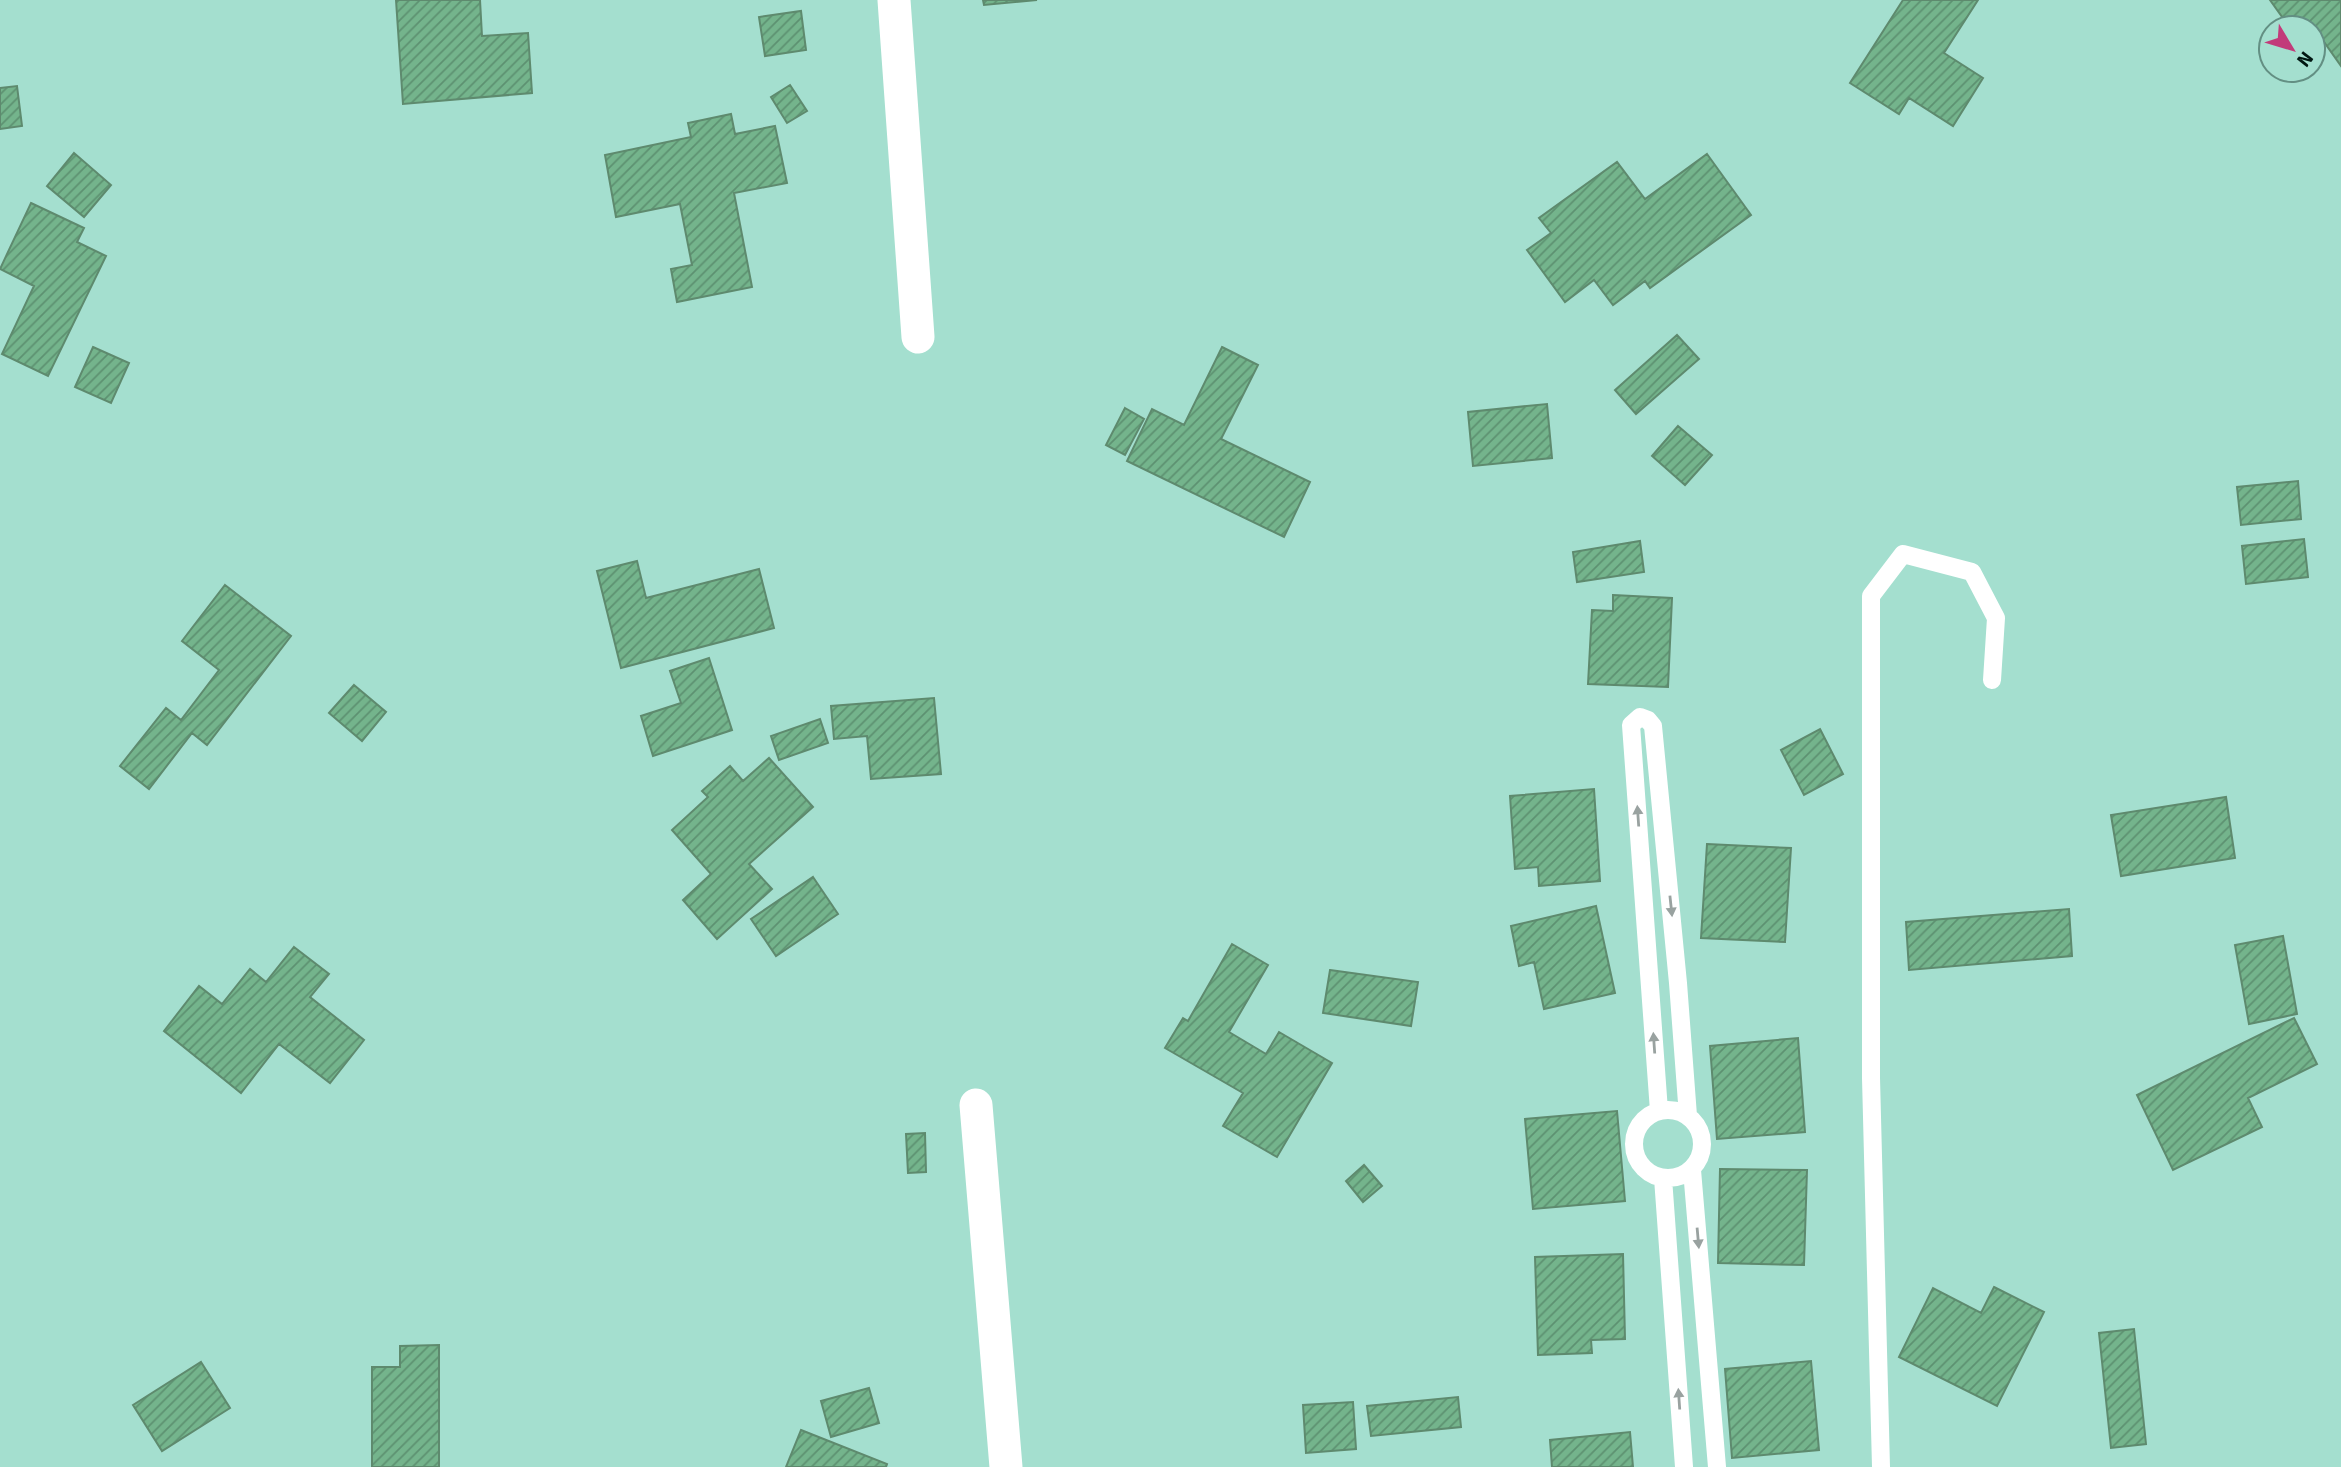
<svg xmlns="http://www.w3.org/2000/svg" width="2341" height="1467" viewBox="0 0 2341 1467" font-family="Signika,sans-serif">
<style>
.building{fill:url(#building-hatch);stroke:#5e8a6e;stroke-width:2}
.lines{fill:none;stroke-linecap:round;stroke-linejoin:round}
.service{stroke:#fff;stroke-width:18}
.minor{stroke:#fff;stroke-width:33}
.oneway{fill:#99a2a0}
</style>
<defs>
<pattern id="building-hatch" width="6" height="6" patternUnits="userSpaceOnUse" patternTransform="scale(1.75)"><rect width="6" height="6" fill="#74b48c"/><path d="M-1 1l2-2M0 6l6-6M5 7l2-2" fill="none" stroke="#5d9171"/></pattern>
</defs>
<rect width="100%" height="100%" fill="#a4dfcf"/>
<path class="building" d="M 396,0 L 480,0 L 482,36 L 528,33 L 532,93 L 403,104 Z
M 983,0 L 1037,0 L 984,5 Z
M 1903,0 L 1978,0 L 1944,53 L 1983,78 L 1953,126 L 1909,98 L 1899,114 L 1850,83 Z
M 2270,0 L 2341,0 L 2341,66 L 2312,25 L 2308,28 L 2290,28 Z
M 801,11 L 806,50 L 765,56 L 759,17 Z
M 790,85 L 807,111 L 787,123 L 771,97 Z
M 17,86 L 22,126 L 0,129 L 0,88 Z
M 731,114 L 735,134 L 775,126 L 787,183 L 734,193 L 752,287 L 677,302 L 671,269 L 692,265 L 680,204 L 616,217 L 605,155 L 691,137 L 688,123 Z
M 74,153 L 111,185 L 84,217 L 47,186 Z
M 1707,154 L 1751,215 L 1650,288 L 1645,281 L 1613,305 L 1594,280 L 1565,302 L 1527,250 L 1551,233 L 1539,218 L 1617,162 L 1645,199 Z
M 31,203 L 84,228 L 77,242 L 106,256 L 48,376 L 2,354 L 34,286 L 0,269 Z
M 1677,335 L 1699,359 L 1636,414 L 1615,390 Z
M 93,347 L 129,363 L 111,403 L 75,387 Z
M 1222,347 L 1258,365 L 1221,439 L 1310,482 L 1284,537 L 1127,461 L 1152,409 L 1184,425 Z
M 1547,404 L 1552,458 L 1473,466 L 1468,412 Z
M 1125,408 L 1144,419 L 1125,455 L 1106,445 Z
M 1678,426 L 1712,455 L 1685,485 L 1652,456 Z
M 2298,481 L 2301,519 L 2241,525 L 2237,487 Z
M 2304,539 L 2308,577 L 2246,584 L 2242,546 Z
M 1640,541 L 1644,572 L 1577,582 L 1573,552 Z
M 637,561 L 646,598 L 759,569 L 774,628 L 621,668 L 597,571 Z
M 225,585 L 291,636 L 207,745 L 192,733 L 149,789 L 120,766 L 166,708 L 181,720 L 219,670 L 182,641 Z
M 1613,595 L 1672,598 L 1668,687 L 1588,684 L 1592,610 L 1613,611 Z
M 709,658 L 732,730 L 653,756 L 641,716 L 681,703 L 670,671 Z
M 354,685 L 386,712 L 362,741 L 329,713 Z
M 934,698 L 941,774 L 871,779 L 867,736 L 834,739 L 831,706 Z
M 820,719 L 828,743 L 779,760 L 771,736 Z
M 1820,729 L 1843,774 L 1804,795 L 1781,750 Z
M 769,758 L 813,807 L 749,864 L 772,889 L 717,939 L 683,900 L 711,874 L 672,830 L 708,797 L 702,791 L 730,766 L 743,781 Z
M 1594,789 L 1600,881 L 1539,886 L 1538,867 L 1515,869 L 1510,796 Z
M 2226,797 L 2235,858 L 2121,876 L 2111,815 Z
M 1707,844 L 1791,848 L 1785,942 L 1701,938 Z
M 813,877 L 838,914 L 776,956 L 751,919 Z
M 1596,906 L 1615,993 L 1544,1009 L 1534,962 L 1519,966 L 1511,926 Z
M 2069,909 L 2072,956 L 1909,970 L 1906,922 Z
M 2283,936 L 2297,1014 L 2249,1024 L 2235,945 Z
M 1232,944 L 1268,965 L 1229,1032 L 1266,1054 L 1279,1032 L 1332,1063 L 1277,1157 L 1223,1126 L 1243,1093 L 1165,1048 L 1183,1018 L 1188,1021 Z
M 294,947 L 329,974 L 310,997 L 364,1040 L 330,1083 L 279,1044 L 241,1093 L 164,1031 L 199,986 L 222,1004 L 250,969 L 266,982 Z
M 1330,970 L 1418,982 L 1411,1026 L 1323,1013 Z
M 2294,1018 L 2317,1064 L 2248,1098 L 2262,1127 L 2173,1170 L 2137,1095 Z
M 1798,1038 L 1805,1132 L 1717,1139 L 1710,1046 Z
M 1617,1111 L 1625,1201 L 1533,1209 L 1525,1119 Z
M 925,1133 L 926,1172 L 908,1173 L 906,1134 Z
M 1364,1165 L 1382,1186 L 1363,1202 L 1346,1181 Z
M 1720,1169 L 1807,1170 L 1804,1265 L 1718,1263 Z
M 1623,1254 L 1625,1339 L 1591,1340 L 1592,1353 L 1538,1355 L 1535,1257 Z
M 1994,1287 L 2044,1312 L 1997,1406 L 1899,1357 L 1933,1288 L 1981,1313 Z
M 2134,1329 L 2146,1444 L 2111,1448 L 2099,1333 Z
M 439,1345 L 439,1467 L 372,1467 L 372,1367 L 400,1367 L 400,1346 Z
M 1811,1361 L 1819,1450 L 1732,1458 L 1725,1369 Z
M 201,1362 L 230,1408 L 162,1451 L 133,1405 Z
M 869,1388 L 879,1423 L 831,1437 L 821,1401 Z
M 1458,1397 L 1461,1427 L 1371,1436 L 1367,1406 Z
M 1353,1402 L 1356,1449 L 1306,1453 L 1303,1405 Z
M 801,1430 L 887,1464 L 886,1467 L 786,1467 Z
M 1630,1432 L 1633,1467 L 1552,1467 L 1550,1440 Z"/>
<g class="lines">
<path class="service" d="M1634 1144a34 34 0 1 1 68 0a34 34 0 1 1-68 0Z
M 1659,1111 L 1631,725 L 1640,717 L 1648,720 L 1653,726 L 1678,983 L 1688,1116
M 1692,1170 L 1717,1467
M 1663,1178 L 1684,1467
M 1881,1467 L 1871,1078 L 1871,596 L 1903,554 L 1972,572 L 1996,618 L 1992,680"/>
<path class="minor" d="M 894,0 L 918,337
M 976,1105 L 1006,1467"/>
</g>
<defs><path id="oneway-solid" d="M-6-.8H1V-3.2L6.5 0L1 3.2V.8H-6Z" transform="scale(1.75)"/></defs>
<g class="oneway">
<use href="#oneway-solid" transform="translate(1638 816) rotate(-94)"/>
<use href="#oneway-solid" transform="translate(1671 906) rotate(84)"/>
<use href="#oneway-solid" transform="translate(1654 1043) rotate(-94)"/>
<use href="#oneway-solid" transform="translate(1698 1238) rotate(85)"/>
<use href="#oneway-solid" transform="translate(1679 1399) rotate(-94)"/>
</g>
<g transform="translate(2292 49) rotate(128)"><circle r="33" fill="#a4dfcf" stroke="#638f83" stroke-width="2"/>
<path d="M0-5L12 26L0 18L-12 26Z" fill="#c23b7a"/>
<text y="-10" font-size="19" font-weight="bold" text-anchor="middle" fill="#011712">N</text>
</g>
</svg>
